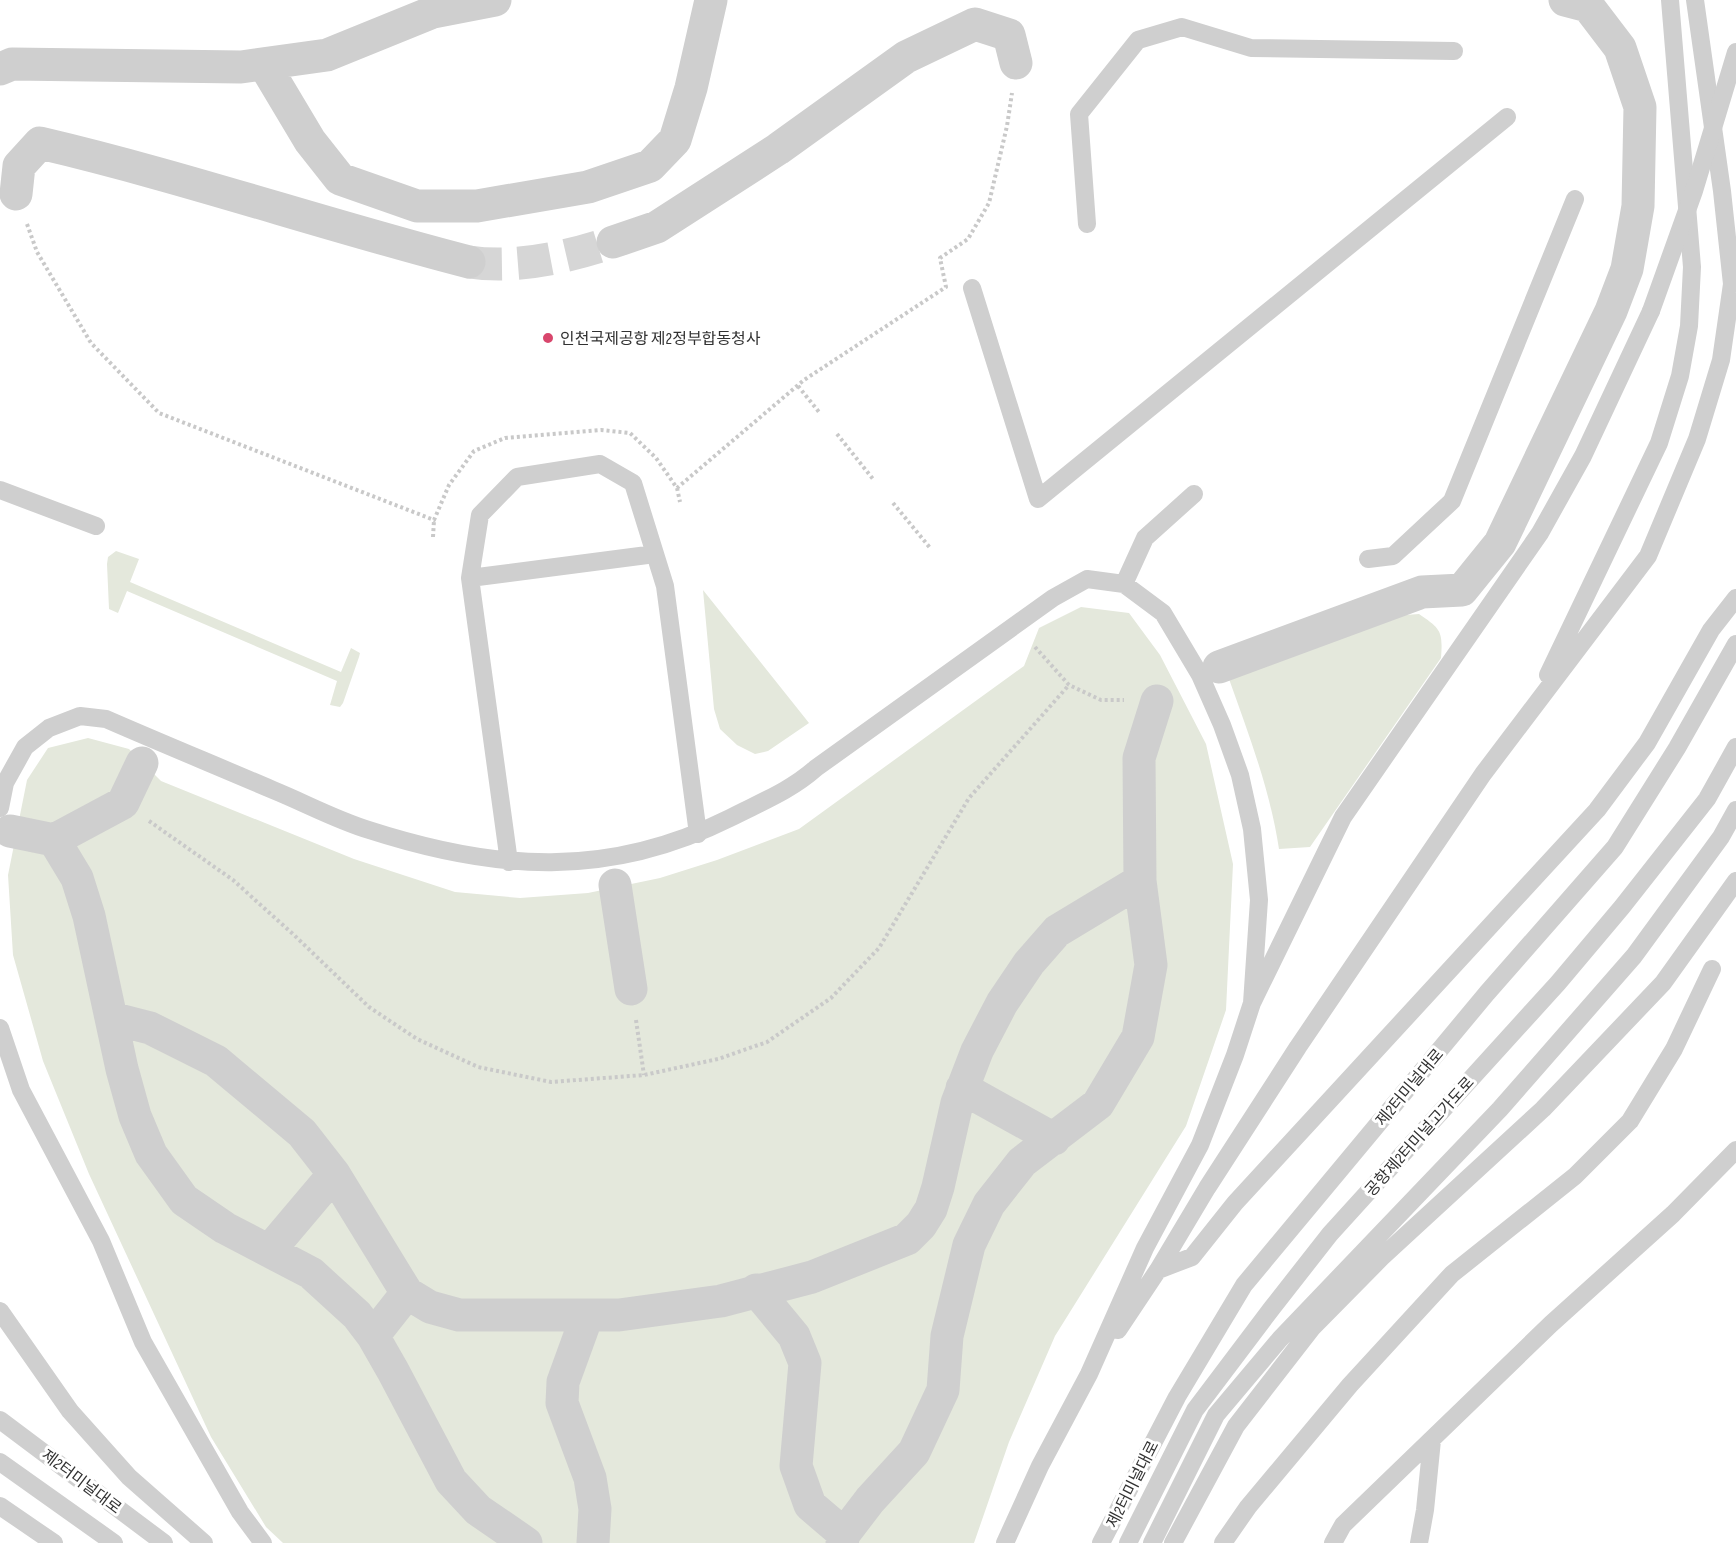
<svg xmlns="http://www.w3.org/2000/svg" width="1736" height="1543" viewBox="0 0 1736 1543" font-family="'Sofia Sans Condensed','Noto Sans KR',sans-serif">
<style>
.green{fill:#e4e8dc}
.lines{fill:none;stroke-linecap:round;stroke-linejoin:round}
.street-tunnel{stroke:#d6d6d6;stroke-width:33;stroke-dasharray:33 16;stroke-linecap:butt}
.path{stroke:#c9c9c9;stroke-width:4;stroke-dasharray:3 3;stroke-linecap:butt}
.lane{stroke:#cfcfcf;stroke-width:18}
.street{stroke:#cfcfcf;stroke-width:33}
.lane-bridge{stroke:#cfcfcf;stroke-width:18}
.poi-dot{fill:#d8466c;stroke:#fff;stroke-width:2}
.labels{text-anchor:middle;stroke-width:6;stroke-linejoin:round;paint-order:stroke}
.poi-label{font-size:16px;fill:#323232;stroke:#fff;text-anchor:start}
.street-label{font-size:16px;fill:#323232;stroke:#fff}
</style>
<rect width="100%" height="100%" fill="#fff"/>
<path class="green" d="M 116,551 L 139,559 L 130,582 L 341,672 L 351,648 L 360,653 L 359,657 L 343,703 L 340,707 L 330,705 L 337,681 L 127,591 L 118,613 L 109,609 L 107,564 L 108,557 Z
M 703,590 L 809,723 L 768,751 L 755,754 L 737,745 L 720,729 L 714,709 Z
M 1081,607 L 1129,613 L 1160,655 L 1206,744 L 1233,864 L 1226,1010 L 1186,1126 L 1055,1336 L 1009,1442 L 974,1543 L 283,1543 L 266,1527 L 211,1437 L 89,1174 L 43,1061 L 13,955 L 8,875 L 27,780 L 48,748 L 88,738 L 129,749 L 161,781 L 354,859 L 455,892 L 520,898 L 588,893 L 660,878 L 717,860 L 799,829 L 1024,666 L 1039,628 Z
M 1419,614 C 1441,629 1443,631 1441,658 L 1310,847 L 1279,849 C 1270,790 1249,735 1229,679 L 1392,616 Z"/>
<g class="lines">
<path class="street-tunnel" d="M 469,262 C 517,269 568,257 613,242"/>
<path class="path" d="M 27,224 L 37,252 L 91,343 L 159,413 L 434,520 L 449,485 L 474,451 L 505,438 L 601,430 L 630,433 L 656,458 L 677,488 L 804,380 L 946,287 L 940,258 L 968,239 L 989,203 L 1007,126 L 1012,93
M 798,386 L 819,412
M 837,434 L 873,479
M 677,488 L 680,502
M 893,503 L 931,549
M 433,537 L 434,520
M 1035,647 L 1069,685 L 1101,700 L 1124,700
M 149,821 L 233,880 L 294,935 L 369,1007 L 417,1039 L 478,1067 L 551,1082 L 644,1075 L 718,1059 L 767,1042 L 831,998 L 879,948 L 969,798 L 1069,685
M 636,1020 L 644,1075"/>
<path class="lane" d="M 1695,0 L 1722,191 L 1732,284
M 1087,224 L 1079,114 L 1138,40 L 1182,27 L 1251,48 L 1454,51
M 972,288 L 1038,499 L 1507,117
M 0,490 L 96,526
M 1368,559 L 1393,556 L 1452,501 L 1575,199
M 470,578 L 655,554
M 1124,584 L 1145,538 L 1194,494
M 1548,675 L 1659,443 L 1680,376 L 1689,326 L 1692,267 L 1670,0
M 0,808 L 5,783 L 25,747 L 49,728 L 80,716 L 106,719 C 161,743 217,766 273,790 C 305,803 336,820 369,830 C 496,871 608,879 730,818 C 761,802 790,791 816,768 L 1053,598 L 1087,579 L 1124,584 L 1163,613 L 1200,675 L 1222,725 L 1240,775 L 1252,829 L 1259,900 L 1252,1003
M 509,862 L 470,578 L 480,515 L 517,477 L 600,464 L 633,483 L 665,586 L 698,834
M 0,1028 L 21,1090 L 101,1241 L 143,1342 L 240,1512 L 263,1543
M 1158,1270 L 1192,1257 L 1235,1203 L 1597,810 L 1647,743 L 1711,630 L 1736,598
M 0,1311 L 70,1411 L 129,1477 L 204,1543
M 1118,1330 L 1158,1270 L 1207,1188 L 1298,1047 L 1483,774 L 1648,556 L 1697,439 L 1721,360 L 1732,284 L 1736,271
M 0,1420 L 164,1543
M 0,1462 L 114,1543
M 0,1506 L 54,1543
M 1005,1543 L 1040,1466 L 1089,1374 L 1145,1248 L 1200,1145 L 1235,1055 L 1252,1003 L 1343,817 L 1540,533 L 1583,456 L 1651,311
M 1101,1543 L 1177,1397 L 1244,1285 L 1487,993 L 1615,847 L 1677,748 L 1736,644
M 1128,1543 L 1195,1410 L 1272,1308 L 1330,1234 L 1558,983 L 1622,907 L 1707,799 L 1736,747
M 1152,1543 L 1216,1415 L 1280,1339 L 1500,1109 L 1634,956 L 1721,837 L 1736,810
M 1173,1543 L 1236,1426 L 1312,1328 L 1381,1258 L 1543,1109 L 1663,983 L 1736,881
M 1223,1543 L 1248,1507 L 1350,1385 L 1452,1274 L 1575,1176 L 1630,1121 L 1674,1049 L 1712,969
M 1333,1543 L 1343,1525 L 1551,1324 L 1673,1214 L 1736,1150
M 1419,1543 L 1425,1510 L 1432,1440"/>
<path class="street" d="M 264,64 L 310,141 L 340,179 L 417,206 L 477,206 L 588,187 L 650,166 L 675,140 L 691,88 L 711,0
M 0,69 L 12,64 L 241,67 L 327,55 L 433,12 L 495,0
M 16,194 L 19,166 L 40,143 C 185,177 325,225 469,262
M 613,242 L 657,227 L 778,149 L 906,57 L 975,24 L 1009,35 L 1016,63
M 1219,667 L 1422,592 L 1462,590 L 1500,543 L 1611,311 L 1627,269 L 1638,206 L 1640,107 L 1620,48 L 1588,6 L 1565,0
M 10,831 L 54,840 L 123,803 L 142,763
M 54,840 L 77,878 L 89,916 L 122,1069 L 135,1116 L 151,1154 L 184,1200 L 225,1228 L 311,1273 L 357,1315 L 373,1336 L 393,1371 L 451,1481 L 478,1510 L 526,1543
M 615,885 L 631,989
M 111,1018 L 150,1028 L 216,1061 L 302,1133 L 334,1174 L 407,1293 L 430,1307 L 459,1315 L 619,1315 L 721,1301 L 812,1277 L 907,1239 L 921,1225 L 931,1209 L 938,1187 L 957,1103 L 977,1051 L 1002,1003 L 1029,963 L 1057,931 L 1140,881
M 962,1088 L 1054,1139
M 269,1251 L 334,1174
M 756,1290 L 794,1336 L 805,1363 L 796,1466 L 810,1505 L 844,1534
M 587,1316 L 563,1382 L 562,1403 L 590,1478 L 595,1509 L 593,1543
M 373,1336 L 407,1293
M 842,1543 L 844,1534 L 870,1500 L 914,1452 L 943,1390 L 947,1336 L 969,1245 L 989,1204 L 1022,1162 L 1098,1104 L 1138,1037 L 1151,965 L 1140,881 L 1139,758 L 1157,701"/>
<path class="lane-bridge" d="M 1651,311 L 1694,191 L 1736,52"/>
</g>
<circle class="poi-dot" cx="548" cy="338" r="6"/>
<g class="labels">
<g class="poi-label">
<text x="560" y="344">인천국제공항 제2정부합동청사</text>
</g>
<g class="street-label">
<text transform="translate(1409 1087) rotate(-50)" y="6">제2터미널대로</text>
<text transform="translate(1419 1136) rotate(-48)" y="6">공항제2터미널고가도로</text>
<text transform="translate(82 1481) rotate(37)" y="6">제2터미널대로</text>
<text transform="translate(1132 1484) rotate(-63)" y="6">제2터미널대로</text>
</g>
</g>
</svg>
